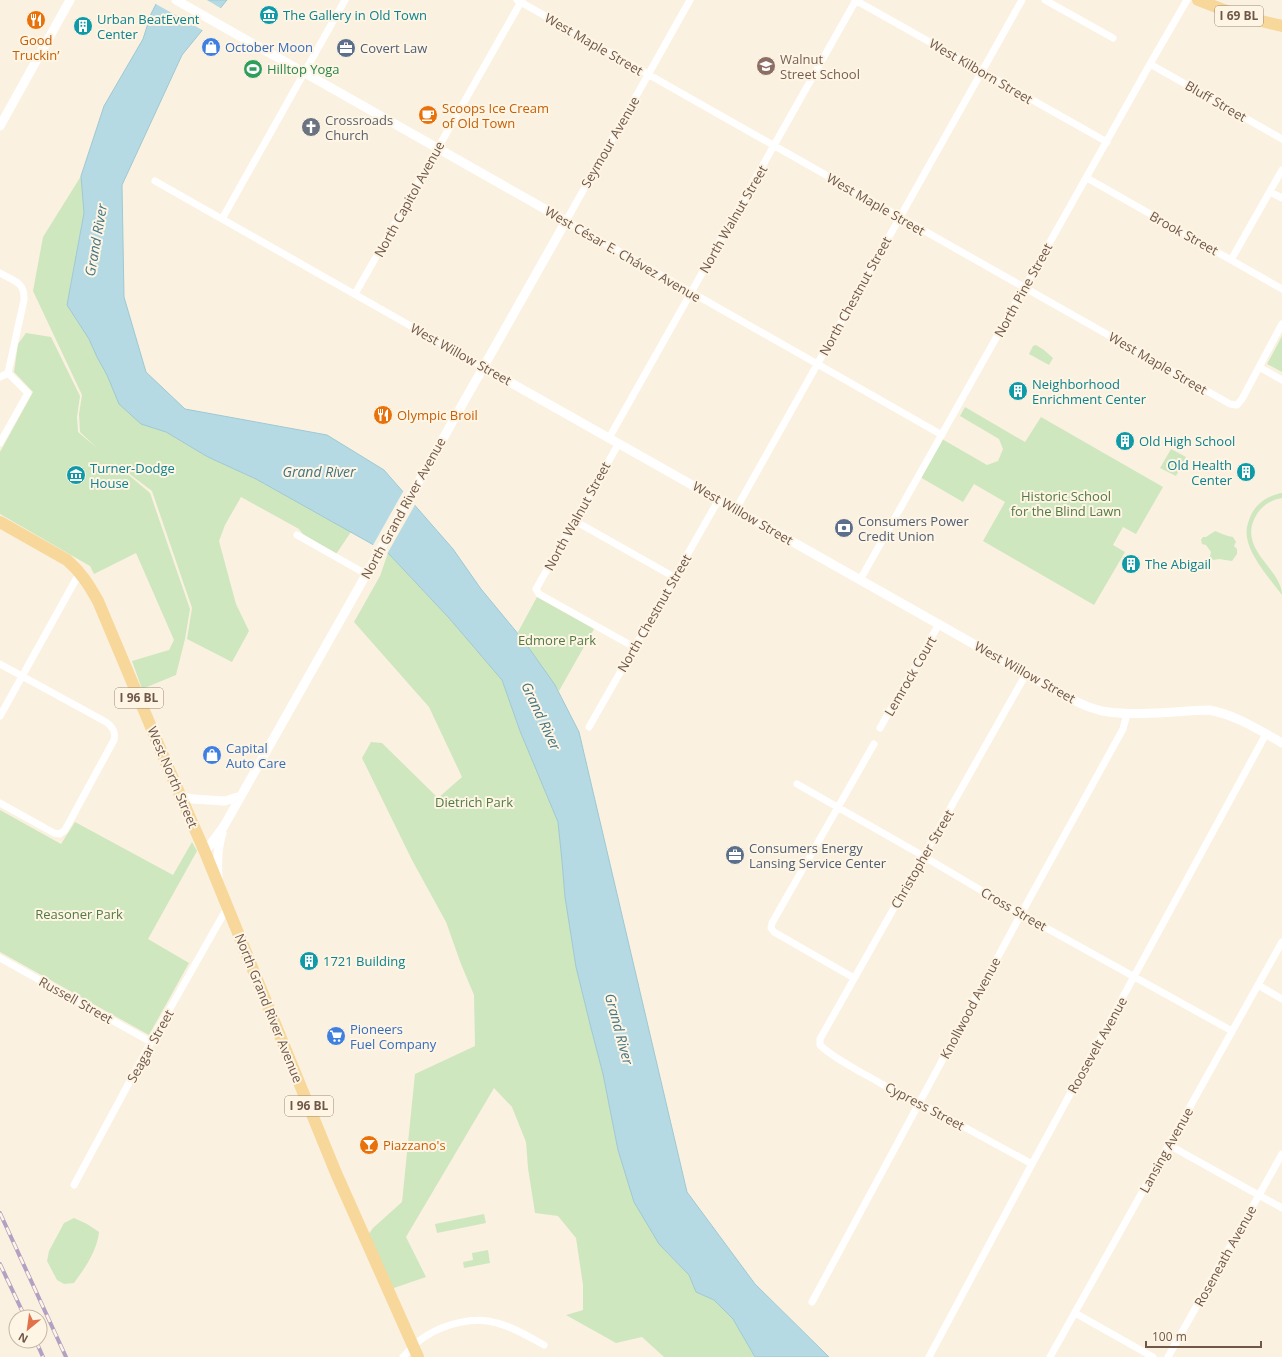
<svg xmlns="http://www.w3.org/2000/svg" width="1282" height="1357" viewBox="0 0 1282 1357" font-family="'Open Sans',sans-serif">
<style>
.green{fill:#cee7bf}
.water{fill:#b6dae3;stroke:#9dc9d4}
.pier{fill:#fbf1e0}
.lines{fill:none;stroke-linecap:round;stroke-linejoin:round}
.minor{stroke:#fff;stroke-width:7}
.tertiary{stroke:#fff;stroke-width:9}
.primary{stroke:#f7d89a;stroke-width:12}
.rail-casing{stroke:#b4a0c2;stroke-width:4}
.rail{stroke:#fef5e5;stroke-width:2.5;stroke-dasharray:8;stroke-linecap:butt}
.labels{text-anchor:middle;stroke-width:4;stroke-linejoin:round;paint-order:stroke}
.shield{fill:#fef5e5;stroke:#9b8778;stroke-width:1}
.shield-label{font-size:12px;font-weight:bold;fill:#705849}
.culture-label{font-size:13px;fill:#0d838f;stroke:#fef5e5;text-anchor:start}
.food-label{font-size:13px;fill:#c56008;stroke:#fef5e5;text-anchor:start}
.street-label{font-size:13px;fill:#705849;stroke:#fef5e5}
.shop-label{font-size:13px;fill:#366cbe;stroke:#fef5e5;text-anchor:start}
.service-label{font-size:13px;fill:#4e5e75;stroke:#fef5e5;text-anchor:start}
.education-label{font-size:13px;fill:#785e54;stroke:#fef5e5;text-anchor:start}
.leisure-label{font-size:13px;fill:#27864d;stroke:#fef5e5;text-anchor:start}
.worship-label{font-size:13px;fill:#5b616d;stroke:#fef5e5;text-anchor:start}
.park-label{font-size:13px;fill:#537a44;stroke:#fef5e5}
.water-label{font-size:14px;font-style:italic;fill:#447582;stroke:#fef5e5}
</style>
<rect width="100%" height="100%" fill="#fbf1e0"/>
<path class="green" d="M 81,176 L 84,213 L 67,305 L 89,339 L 97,357 L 107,375 L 141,424 L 166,432 L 208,457 L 256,479 L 351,532 L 336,554 L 303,534 L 299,529 L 241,497 L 225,525 L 219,541 L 236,604 L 249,631 L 232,662 L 187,639 L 192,608 L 152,491 L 111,460 L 150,493 L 190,609 L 185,639 L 176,675 L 142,689 L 132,661 L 169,650 L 174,640 L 136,553 L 94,574 L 90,566 L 0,514 L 0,452 L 33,392 L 14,372 L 18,344 L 26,333 L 51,337 L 80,396 L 77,417 L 78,432 L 97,448 L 80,432 L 79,414 L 82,395 L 33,291 L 43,237 Z
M 1282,336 L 1282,372 L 1267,364 Z
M 1036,345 L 1044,350 L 1053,358 L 1049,365 L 1029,354 L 1033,346 Z
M 965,407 L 1025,442 L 1041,417 L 1163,487 L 1136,534 L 1123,527 L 1113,545 L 1125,552 L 1094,605 L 983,541 L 1005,502 L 974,484 L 963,502 L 920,477 L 942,439 L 987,465 L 998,461 L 1003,449 L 999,439 L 960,416 Z
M 1171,449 L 1186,457 L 1176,476 L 1160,468 Z
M 1282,493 L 1282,498 C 1271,500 1263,505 1257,514 C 1235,549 1282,568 1282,595 C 1269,577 1243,550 1247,527 C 1248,522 1250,517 1252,513 C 1258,502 1270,495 1282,493 Z
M 1215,531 C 1221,533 1226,536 1233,537 L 1236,542 L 1234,546 L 1237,549 L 1237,554 L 1232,561 L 1219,559 L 1213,560 L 1210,556 L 1211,552 L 1206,545 L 1202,544 L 1201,540 L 1203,537 L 1206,537 Z
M 388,553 L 449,618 L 502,680 L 520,731 L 558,822 L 562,861 L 565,897 L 576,967 L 591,1028 L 603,1074 L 618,1150 L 659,1244 L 689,1275 L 696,1292 L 714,1300 L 733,1319 L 755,1357 L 664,1357 L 642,1337 L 616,1343 L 566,1315 L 583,1310 L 583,1285 L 576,1238 L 558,1216 L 535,1213 L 528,1168 L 526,1142 L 512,1107 L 494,1088 L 406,1237 L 426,1277 L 388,1290 L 365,1239 L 373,1228 L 402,1202 L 415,1074 L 475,1046 L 474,995 L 461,964 L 446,922 L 412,860 L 362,758 L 371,742 L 382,743 L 438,798 L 462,777 L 429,707 L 354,622 L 380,576 Z
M 537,597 L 594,629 L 559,691 L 518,632 Z
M 0,810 L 61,844 L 75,822 L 173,875 L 192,842 L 197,851 L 148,939 L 189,963 L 149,1035 L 0,952 Z
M 484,1214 L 486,1223 L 437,1233 L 435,1224 Z
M 74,1218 L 87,1224 L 99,1232 C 97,1251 85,1268 74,1283 L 64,1284 L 57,1280 L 47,1261 L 49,1251 L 64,1223 Z
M 488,1250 L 490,1263 L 464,1268 L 463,1262 L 473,1260 L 472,1253 Z"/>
<path class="water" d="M 158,0 L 227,0 L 182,55 L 122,185 L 124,297 L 146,372 L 185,409 L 327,435 L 384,470 L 453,549 L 481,589 L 524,641 L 555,685 L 579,732 L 687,1192 L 755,1284 L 829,1357 L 755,1357 L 733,1319 L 714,1300 L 696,1292 L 689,1275 L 659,1244 L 634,1202 L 618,1150 L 603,1074 L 591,1028 L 576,967 L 565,897 L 562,861 L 558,822 L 520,731 L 502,680 L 449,618 L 388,553 L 256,479 L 208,457 L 166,432 L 141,424 L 119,404 L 107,375 L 97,357 L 89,339 L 67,305 L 84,213 L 81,176 L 104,106 L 143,39 L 151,14 Z"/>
<path class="pier" d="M 156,0 L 207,0 L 222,9 L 204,31 L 154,3 Z
M 404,490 L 416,503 L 387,554 L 372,547 Z"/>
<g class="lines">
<path class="minor" d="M 517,0 L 1230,404 L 1237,405 L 1242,399 L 1282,324
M 690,0 L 566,221 L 942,435
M 855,0 L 1107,142
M 1045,0 L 1113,38
M 1150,64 L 1282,139
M 1087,178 L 1282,289
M 155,181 L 483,367
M 1270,192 L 1282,198
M 222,219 L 345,0
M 1231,260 L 1282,170
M 0,273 C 14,281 25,282 24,300 L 8,373 L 28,393 L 0,443
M 355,294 L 522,0
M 1259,367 L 1282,380
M 0,377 L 8,373
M 609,438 L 856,0
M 619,443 L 536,589 L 539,594 L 634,647
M 736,509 L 1022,0
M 575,521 L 674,577
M 297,535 L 366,574
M 860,580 L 1150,64 L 1187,0
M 0,664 L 106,722 C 113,727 116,732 114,740 L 65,830 L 60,834 L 54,833 L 0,803
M 1026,674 L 820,1039 L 820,1045 C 832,1057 849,1065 864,1074 C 883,1084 900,1096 920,1103 L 1032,1164
M 0,716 L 80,572
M 589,727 L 719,499
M 880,728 L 939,624
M 797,784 L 918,853 L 1021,914 L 1232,1031
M 0,958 L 151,1042
M 854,978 L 774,932 L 771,928 L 772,923 L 874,744
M 1258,985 L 1282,999
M 1169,1145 L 1282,1208
M 74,1185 L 151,1042 L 227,908
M 812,1302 L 1021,914 L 1123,729 L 1127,714
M 1075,1313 L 1153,1357
M 403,1357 C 410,1350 417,1341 426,1336 C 445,1324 474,1316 497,1323 C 514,1327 529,1337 544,1345
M 929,1357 L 1032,1164 L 1266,734
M 1050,1357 L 1282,942
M 1168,1357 L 1282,1154"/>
<path class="tertiary" d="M 176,0 L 566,221 L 224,826 L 205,852
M 0,126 L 70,0
M 483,367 L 956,634 C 986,651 1015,668 1044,684 C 1064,695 1086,709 1108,712 C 1141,716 1176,711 1209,710 C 1236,715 1259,730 1282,743
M 181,796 L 193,799 L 225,801 L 241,796
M 218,878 C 217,862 217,848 222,833"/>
<path class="primary" d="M 1198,0 L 1237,15 L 1282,26
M 0,522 L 67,560 C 81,572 89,585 98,601 L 167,765 L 205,852 L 336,1173 L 418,1357"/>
<g class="rail-casing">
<path id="rail" d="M 0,1213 L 66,1357
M 0,1264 L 25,1317
M 36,1341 L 43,1357"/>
</g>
<use href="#rail" class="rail"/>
</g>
<defs>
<g id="museum-disc" transform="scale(1)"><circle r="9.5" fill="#0f9aa8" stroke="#fef5e5"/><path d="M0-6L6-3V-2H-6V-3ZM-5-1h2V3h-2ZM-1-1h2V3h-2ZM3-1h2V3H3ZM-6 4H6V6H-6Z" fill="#fff"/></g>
<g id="restaurant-disc" transform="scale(1)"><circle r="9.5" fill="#e8710a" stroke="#fef5e5"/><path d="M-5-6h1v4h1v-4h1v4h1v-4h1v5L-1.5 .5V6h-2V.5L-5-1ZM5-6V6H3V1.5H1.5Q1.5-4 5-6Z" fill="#fff"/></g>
<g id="building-disc" transform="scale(1)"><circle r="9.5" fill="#0f9aa8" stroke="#fef5e5"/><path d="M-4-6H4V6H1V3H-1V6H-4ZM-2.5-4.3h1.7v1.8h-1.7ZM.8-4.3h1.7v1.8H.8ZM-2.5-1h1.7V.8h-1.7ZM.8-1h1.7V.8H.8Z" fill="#fff"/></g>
<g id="shop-disc" transform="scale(1)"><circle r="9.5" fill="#3f7fe0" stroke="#fef5e5"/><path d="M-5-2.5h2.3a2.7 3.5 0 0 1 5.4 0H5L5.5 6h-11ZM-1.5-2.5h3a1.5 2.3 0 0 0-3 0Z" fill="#fff"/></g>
<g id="office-disc" transform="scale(1)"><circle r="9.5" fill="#5c6f8a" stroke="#fef5e5"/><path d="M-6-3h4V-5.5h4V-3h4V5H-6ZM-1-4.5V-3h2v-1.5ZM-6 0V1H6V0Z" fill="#fff"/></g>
<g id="school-disc" transform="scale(1)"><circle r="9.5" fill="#8d6e63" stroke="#fef5e5"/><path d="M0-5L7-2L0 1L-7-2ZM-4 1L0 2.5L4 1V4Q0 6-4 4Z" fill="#fff"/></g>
<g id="stadium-disc" transform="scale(1)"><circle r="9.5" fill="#2e9e5b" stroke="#fef5e5"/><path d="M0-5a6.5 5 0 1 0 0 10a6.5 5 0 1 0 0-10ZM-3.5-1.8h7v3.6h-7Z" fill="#fff"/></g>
<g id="cafe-disc" transform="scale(1)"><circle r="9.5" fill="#e8710a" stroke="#fef5e5"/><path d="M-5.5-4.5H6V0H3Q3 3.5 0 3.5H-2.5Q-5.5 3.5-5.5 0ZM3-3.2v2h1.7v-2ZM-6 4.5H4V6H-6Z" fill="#fff"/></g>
<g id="church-disc" transform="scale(1)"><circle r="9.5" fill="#6b7280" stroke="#fef5e5"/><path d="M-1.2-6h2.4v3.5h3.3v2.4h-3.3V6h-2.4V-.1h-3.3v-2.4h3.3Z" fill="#fff"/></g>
<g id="bank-disc" transform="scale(1)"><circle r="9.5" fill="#5c6f8a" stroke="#fef5e5"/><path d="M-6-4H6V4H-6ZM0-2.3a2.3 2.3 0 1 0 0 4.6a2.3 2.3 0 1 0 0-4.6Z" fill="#fff"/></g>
<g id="supermarket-disc" transform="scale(1)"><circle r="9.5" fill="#3f7fe0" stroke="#fef5e5"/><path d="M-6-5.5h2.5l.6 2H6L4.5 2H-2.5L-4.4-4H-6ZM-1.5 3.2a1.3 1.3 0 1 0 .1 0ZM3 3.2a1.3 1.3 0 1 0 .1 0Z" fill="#fff"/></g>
<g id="bar-disc" transform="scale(1)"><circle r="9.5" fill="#e8710a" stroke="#fef5e5"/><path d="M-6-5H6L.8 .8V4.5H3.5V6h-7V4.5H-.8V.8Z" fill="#fff"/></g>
</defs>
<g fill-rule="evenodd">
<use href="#museum-disc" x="269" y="15"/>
<use href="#restaurant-disc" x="36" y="20"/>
<use href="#building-disc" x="83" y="26"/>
<use href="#shop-disc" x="211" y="47"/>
<use href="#office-disc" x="346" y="48"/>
<use href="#school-disc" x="766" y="66"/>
<use href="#stadium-disc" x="253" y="69"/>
<use href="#cafe-disc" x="428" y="115"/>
<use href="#church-disc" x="311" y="127"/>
<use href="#building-disc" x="1018" y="391"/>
<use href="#restaurant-disc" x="383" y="415"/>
<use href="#building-disc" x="1125" y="441"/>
<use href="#building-disc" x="1246" y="472"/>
<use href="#museum-disc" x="76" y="475"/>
<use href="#bank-disc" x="844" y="528"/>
<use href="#building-disc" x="1131" y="564"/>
<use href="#shop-disc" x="212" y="755"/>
<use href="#office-disc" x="735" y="855"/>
<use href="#building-disc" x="309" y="961"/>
<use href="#supermarket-disc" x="336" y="1036"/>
<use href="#bar-disc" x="369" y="1145"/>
</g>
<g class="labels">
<g class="shield">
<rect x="1215" y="6" width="48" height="20" rx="3"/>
<rect x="115" y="688" width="48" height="20" rx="3"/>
<rect x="285" y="1096" width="48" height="20" rx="3"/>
</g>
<g class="shield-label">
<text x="1239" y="20">I 69 BL</text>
<text x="139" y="702">I 96 BL</text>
<text x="309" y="1110">I 96 BL</text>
</g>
<g class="culture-label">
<text x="283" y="20">The Gallery in Old Town</text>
<text x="97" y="24">Urban BeatEvent<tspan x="97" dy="15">Center</tspan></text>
<text x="1032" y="389">Neighborhood<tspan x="1032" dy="15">Enrichment Center</tspan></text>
<text x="1139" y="446">Old High School</text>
<text x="1232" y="470" text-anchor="end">Old Health<tspan x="1232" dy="15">Center</tspan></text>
<text x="90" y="473">Turner-Dodge<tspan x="90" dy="15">House</tspan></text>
<text x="1145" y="569">The Abigail</text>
<text x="323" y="966">1721 Building</text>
</g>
<g class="food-label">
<text x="36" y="45" text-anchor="middle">Good<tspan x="36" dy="15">Truckin’</tspan></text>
<text x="442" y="113">Scoops Ice Cream<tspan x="442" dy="15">of Old Town</tspan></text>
<text x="397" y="420">Olympic Broil</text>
<text x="383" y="1150">Piazzano's</text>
</g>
<g class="street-label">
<text transform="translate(594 44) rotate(30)" y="5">West Maple Street</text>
<text transform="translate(981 71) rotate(30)" y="5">West Kilborn Street</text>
<text transform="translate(1216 101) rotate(30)" y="5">Bluff Street</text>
<text transform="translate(610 142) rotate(-60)" y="5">Seymour Avenue</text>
<text transform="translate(409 199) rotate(-61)" y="5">North Capitol Avenue</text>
<text transform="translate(876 204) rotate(30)" y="5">West Maple Street</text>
<text transform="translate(733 219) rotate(-60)" y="5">North Walnut Street</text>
<text transform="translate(1184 233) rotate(29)" y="5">Brook Street</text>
<text transform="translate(623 254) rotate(30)" y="5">West César E. Chávez Avenue</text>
<text transform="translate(1023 290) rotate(-61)" y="5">North Pine Street</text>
<text transform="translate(855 296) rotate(-61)" y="5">North Chestnut Street</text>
<text transform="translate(461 354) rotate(29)" y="5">West Willow Street</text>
<text transform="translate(1158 363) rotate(30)" y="5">West Maple Street</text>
<text transform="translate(403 508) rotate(-61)" y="5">North Grand River Avenue</text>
<text transform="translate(743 513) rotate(30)" y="5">West Willow Street</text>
<text transform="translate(577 516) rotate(-61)" y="5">North Walnut Street</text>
<text transform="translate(654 613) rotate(-60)" y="5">North Chestnut Street</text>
<text transform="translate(1025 672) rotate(29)" y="5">West Willow Street</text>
<text transform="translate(910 676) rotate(-60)" y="5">Lemrock Court</text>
<text transform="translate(173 777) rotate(67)" y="5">West North Street</text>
<text transform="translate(922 859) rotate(-60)" y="5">Christopher Street</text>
<text transform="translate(1014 909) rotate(30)" y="5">Cross Street</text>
<text transform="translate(76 1000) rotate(29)" y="5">Russell Street</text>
<text transform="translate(269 1008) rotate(68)" y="5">North Grand River Avenue</text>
<text transform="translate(970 1008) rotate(-62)" y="5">Knollwood Avenue</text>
<text transform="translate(1097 1045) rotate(-61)" y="5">Roosevelt Avenue</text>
<text transform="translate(150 1046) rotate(-61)" y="5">Seagar Street</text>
<text transform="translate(925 1106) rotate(28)" y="5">Cypress Street</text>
<text transform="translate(1166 1150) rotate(-61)" y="5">Lansing Avenue</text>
<text transform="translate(1225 1256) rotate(-61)" y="5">Roseneath Avenue</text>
</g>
<g class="shop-label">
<text x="225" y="52">October Moon</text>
<text x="226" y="753">Capital<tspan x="226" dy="15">Auto Care</tspan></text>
<text x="350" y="1034">Pioneers<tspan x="350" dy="15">Fuel Company</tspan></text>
</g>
<g class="service-label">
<text x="360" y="53">Covert Law</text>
<text x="858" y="526">Consumers Power<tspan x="858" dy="15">Credit Union</tspan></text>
<text x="749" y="853">Consumers Energy<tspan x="749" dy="15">Lansing Service Center</tspan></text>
</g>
<g class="education-label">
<text x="780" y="64">Walnut<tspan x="780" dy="15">Street School</tspan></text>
</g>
<g class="leisure-label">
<text x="267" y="74">Hilltop Yoga</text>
</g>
<g class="worship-label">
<text x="325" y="125">Crossroads<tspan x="325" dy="15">Church</tspan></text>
</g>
<g class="park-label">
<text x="1066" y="501">Historic School<tspan x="1066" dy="15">for the Blind Lawn</tspan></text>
<text x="557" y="645">Edmore Park</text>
<text x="474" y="807">Dietrich Park</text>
<text x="79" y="919">Reasoner Park</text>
</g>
<g class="water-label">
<text transform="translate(96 240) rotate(-80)" y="5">Grand River</text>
<text x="319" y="477">Grand River</text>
<text transform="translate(541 716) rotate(65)" y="5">Grand River</text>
<text transform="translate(619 1029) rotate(75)" y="5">Grand River</text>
</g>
</g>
<g transform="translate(28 1329) rotate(209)"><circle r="19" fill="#fef5e5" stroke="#c5b6a7"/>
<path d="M0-3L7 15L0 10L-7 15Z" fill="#e07149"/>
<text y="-6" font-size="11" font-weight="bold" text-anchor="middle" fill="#705849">N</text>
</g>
<path d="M1146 1341v6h115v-6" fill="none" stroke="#705849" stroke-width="2"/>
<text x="1152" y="1341" font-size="12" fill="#705849" stroke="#fef5e5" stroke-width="3" paint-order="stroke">100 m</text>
</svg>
